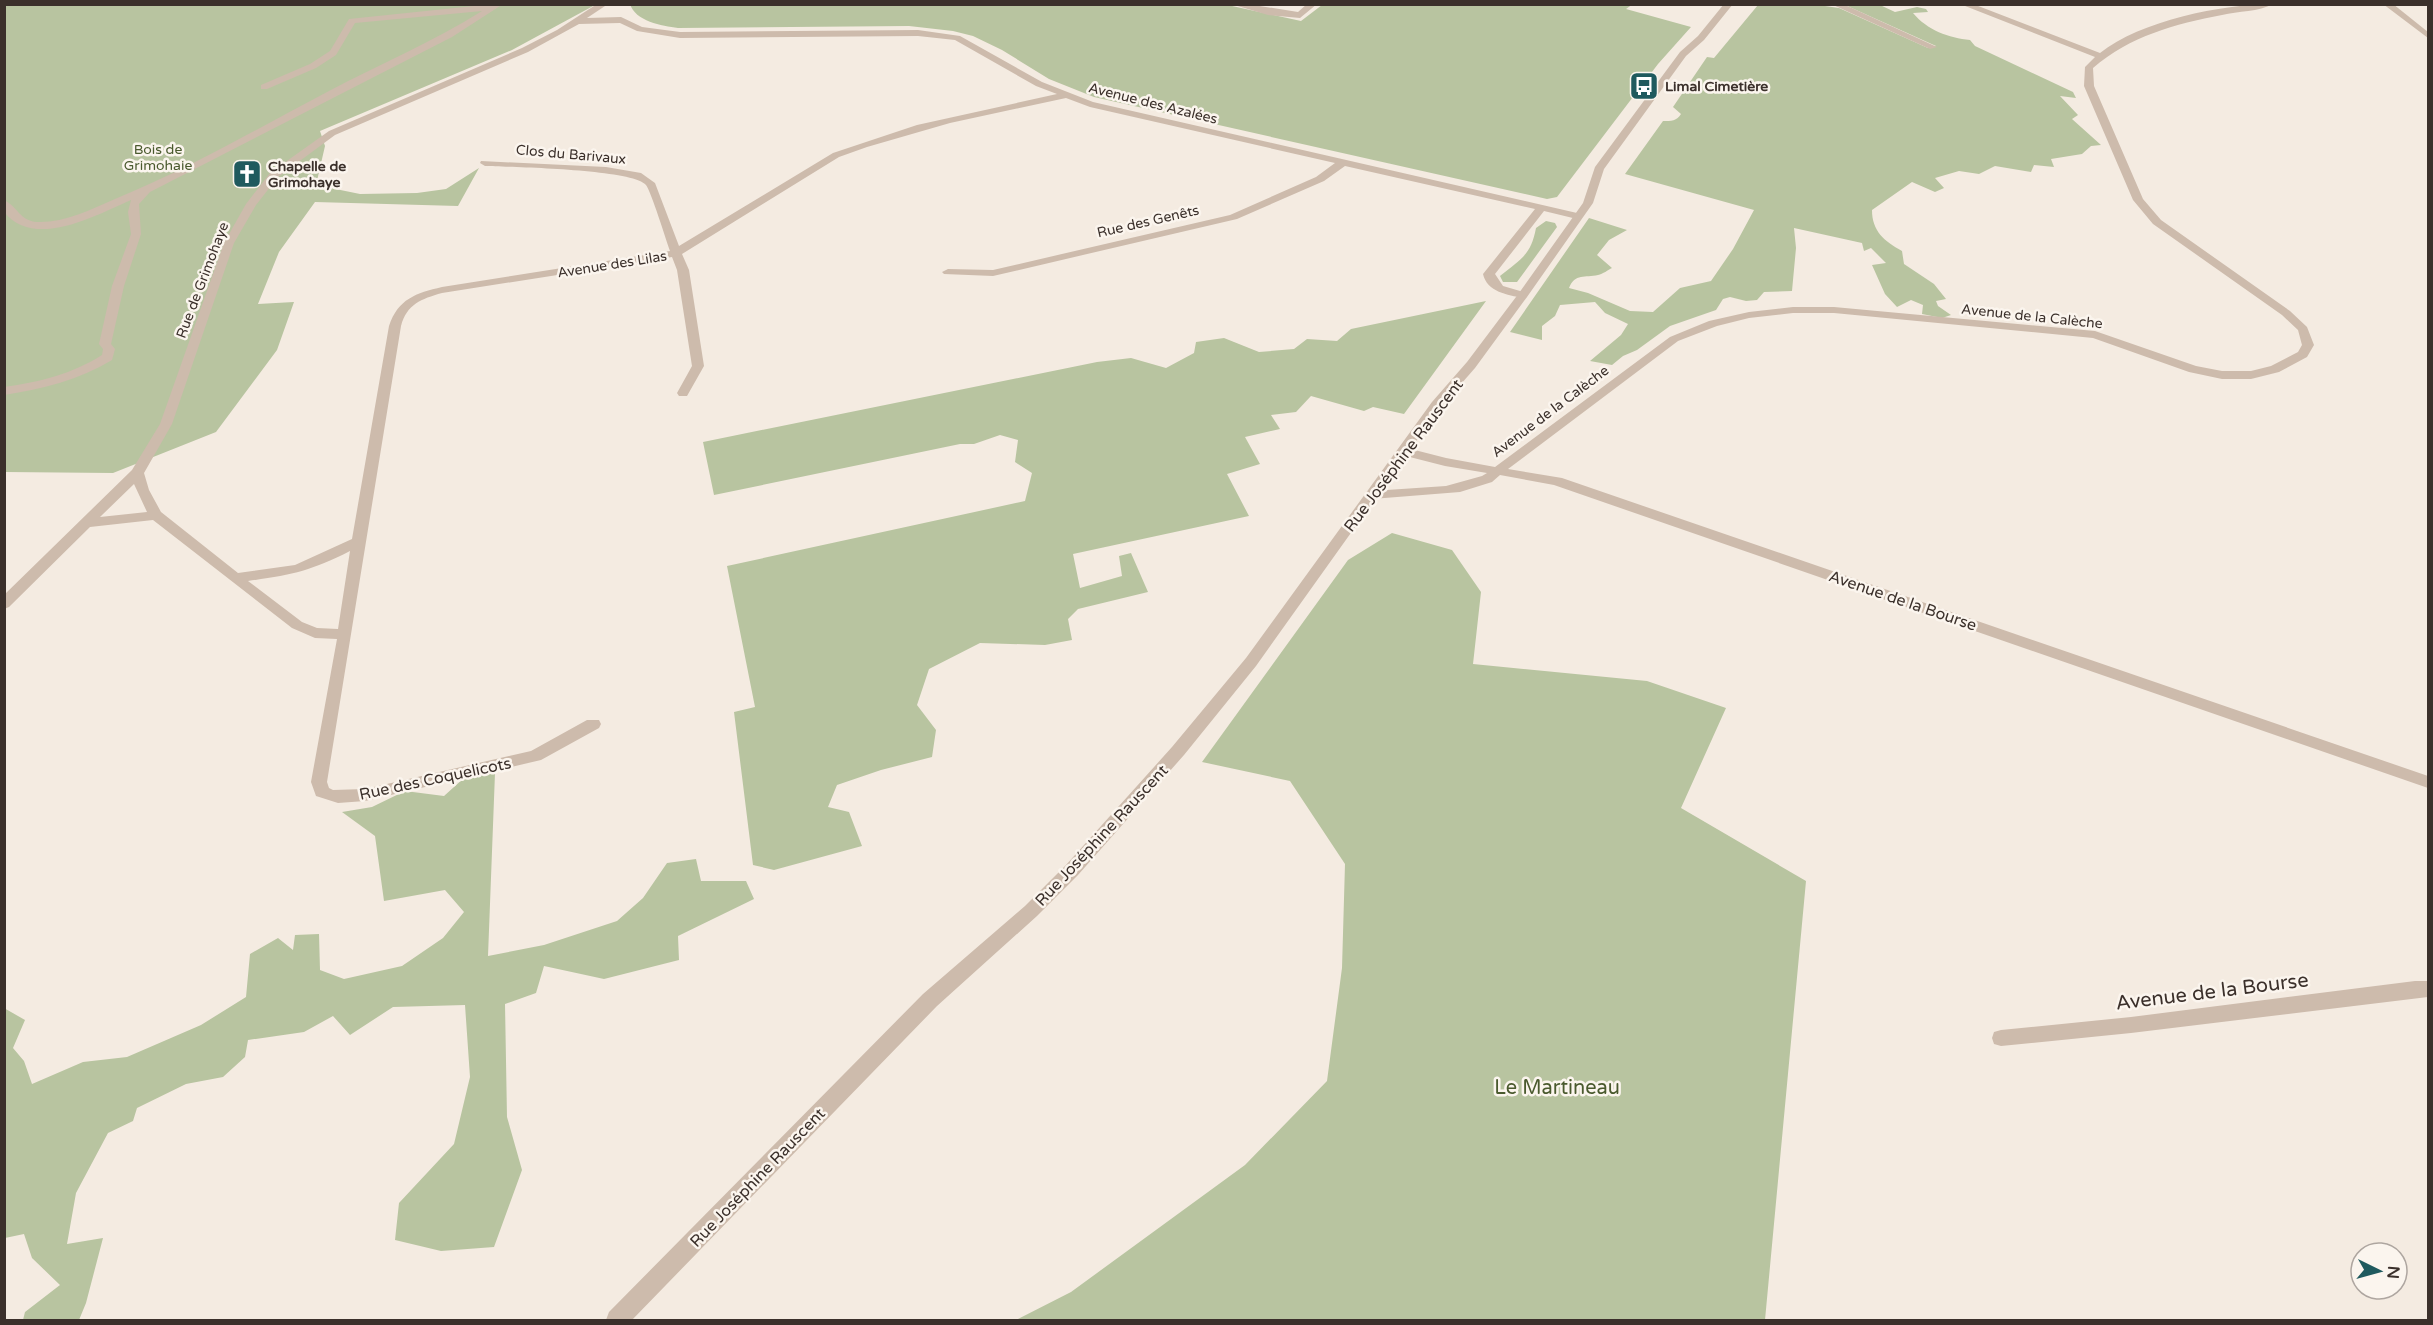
<svg xmlns="http://www.w3.org/2000/svg" width="2433" height="1325" viewBox="0 0 2433 1325" font-family="'Varela Round',sans-serif">
<style>
.green{fill:#b8c4a0}
.lines{fill:none;stroke-linecap:round;stroke-linejoin:round}
.minor{fill:#cdbbac;fill-rule:evenodd}
.tertiary{fill:#cdbbac;fill-rule:evenodd}
.labels{text-anchor:middle;stroke-width:5;stroke-linejoin:round;paint-order:stroke}
.far-poi-label{font-size:14px;font-weight:bold;fill:#3b302b;stroke:#fbf5ee;text-anchor:start}
.far-street-label{font-size:14px;fill:#3b302b;stroke:#fbf5ee}
.far-park-label{font-size:14px;fill:#4a5a2e;stroke:#fbf5ee}
.street-label{font-size:16px;fill:#3b302b;stroke:#fbf5ee}
.near-street-label{font-size:20px;fill:#3b302b;stroke:#fbf5ee}
.near-park-label{font-size:20px;fill:#4a5a2e;stroke:#fbf5ee}
</style>
<rect width="100%" height="100%" fill="#f4ebe1"/>
<path class="green" d="M 630,4 L 1223,4 L 1301,21 L 1322,5 L 1633,4 L 1626,9 L 1691,27 L 1658,64 L 1557,197 L 1547,199 L 1094,97 L 1049,79 L 1002,50 L 973,36 L 953,31 L 909,26 L 678,28 C 662,26 635,21 630,4 Z
M 5,5 L 595,5 L 512,50 L 320,131 L 325,146 L 316,185 L 360,194 L 417,193 L 446,189 L 479,168 L 458,206 L 315,202 L 279,252 L 258,304 L 294,302 L 277,350 L 216,432 L 113,473 L 5,472 Z
M 1758,5 L 1818,5 L 1839,8 L 1928,48 L 1936,46 L 1845,5 L 1880,5 L 1895,12 L 1917,7 L 1926,9 L 1928,12 L 1913,13 C 1927,30 1949,38 1970,40 L 1975,46 L 2073,92 L 2076,98 L 2060,96 L 2078,115 L 2072,119 L 2101,145 L 2091,146 L 2082,154 L 2051,159 L 2054,167 L 2034,165 L 2031,172 L 1995,166 L 1979,174 L 1959,171 L 1935,178 L 1944,188 L 1935,192 L 1912,182 L 1872,210 C 1872,231 1884,241 1902,251 L 1904,264 L 1934,284 L 1946,299 L 1936,301 L 1938,306 L 1951,315 L 1942,318 L 1922,314 L 1923,305 L 1911,300 L 1897,307 L 1885,294 L 1872,265 L 1886,263 L 1871,248 L 1864,251 L 1862,243 L 1794,228 L 1796,248 L 1792,291 L 1764,292 L 1757,300 L 1746,301 L 1730,297 L 1723,299 L 1716,310 L 1670,326 L 1637,350 L 1623,356 L 1612,365 L 1590,361 L 1621,335 L 1628,324 L 1605,313 L 1595,302 L 1560,305 L 1555,316 L 1542,326 L 1542,340 L 1510,332 L 1589,218 L 1627,230 L 1609,240 L 1597,255 L 1612,268 C 1608,270 1603,274 1598,275 C 1585,278 1575,273 1569,288 L 1588,293 L 1630,311 L 1653,312 L 1680,288 L 1711,281 L 1733,249 L 1754,210 L 1625,174 L 1663,121 C 1671,121 1677,121 1681,114 L 1673,107 L 1707,57 L 1714,58 Z
M 1546,221 L 1555,223 L 1557,227 L 1517,282 L 1503,282 L 1500,276 C 1521,259 1531,255 1536,228 Z
M 1486,301 L 1404,414 L 1373,407 L 1364,411 L 1311,396 L 1296,412 L 1271,415 L 1280,429 L 1245,437 L 1260,464 L 1227,474 L 1249,516 L 1073,554 L 1080,588 L 1122,576 L 1119,556 L 1131,553 L 1148,592 L 1078,609 L 1068,619 L 1072,640 L 1045,645 L 980,643 L 929,669 L 917,705 L 936,730 L 932,757 L 881,770 L 837,785 L 828,807 L 849,812 L 862,846 L 774,870 L 753,865 L 734,712 L 755,707 L 727,566 L 1025,501 L 1032,473 L 1015,462 L 1018,440 L 1000,435 L 974,444 L 960,444 L 714,495 L 703,442 L 1097,362 L 1131,358 L 1166,368 L 1194,353 L 1196,342 L 1224,338 L 1259,352 L 1294,349 L 1307,339 L 1337,341 L 1351,329 Z
M 1392,533 L 1452,550 L 1481,592 L 1473,664 L 1647,681 L 1726,708 L 1681,808 L 1806,881 L 1765,1320 L 1016,1320 L 1071,1292 L 1245,1165 L 1327,1081 L 1342,968 L 1345,864 L 1290,781 L 1202,762 L 1348,560 Z
M 495,773 L 488,956 L 544,945 L 617,921 L 643,898 L 667,863 L 696,859 L 701,881 L 746,881 L 754,899 L 678,936 L 679,960 L 604,979 L 544,966 L 536,993 L 505,1004 L 507,1117 L 522,1170 L 494,1247 L 441,1251 L 395,1240 L 399,1203 L 454,1144 L 470,1077 L 465,1005 L 393,1007 L 350,1035 L 333,1016 L 304,1032 L 248,1040 L 245,1057 L 223,1077 L 186,1084 L 137,1108 L 133,1121 L 108,1133 L 76,1193 L 67,1244 L 103,1238 L 86,1303 L 79,1320 L 23,1320 L 25,1312 L 60,1285 L 32,1258 L 24,1234 L 5,1238 L 4,1008 L 25,1020 L 13,1048 L 24,1061 L 32,1084 L 83,1062 L 127,1057 L 201,1025 L 246,997 L 250,954 L 278,938 L 293,950 L 295,935 L 319,934 L 320,970 L 344,979 L 402,966 L 443,938 L 464,912 L 445,890 L 384,901 L 375,836 L 342,812 L 372,807 L 405,791 L 444,796 L 464,778 Z"/>
<g class="lines">
<path class="minor" d="M 493,4 L 500,6 L 452,37 L 150,192 L 139,204 L 141,234 L 124,286 L 111,344 L 115,349 L 112,360 C 79,380 43,389 4,395 L 4,387 C 40,382 72,374 102,355 L 103,349 L 99,344 L 112,286 L 131,234 L 128,212 L 131,200 C 96,215 35,250 4,212 L 4,200 C 17,206 20,221 37,222 C 64,223 90,210 115,199 C 189,169 258,128 329,91 C 380,64 433,42 482,11 L 355,23 L 336,55 L 316,68 L 267,89 L 261,89 L 261,85 L 310,64 L 330,51 L 349,19 Z
M 597,4 L 608,4 L 587,18 L 621,17 L 642,27 L 680,32 L 918,30 L 960,36 L 1042,82 L 1093,102 L 1577,213 L 1582,216 L 1577,219 L 1544,211 L 1495,274 L 1503,286 L 1527,293 L 1527,297 L 1523,298 C 1508,295 1487,292 1483,274 L 1535,209 L 1345,166 L 1324,181 L 1237,219 L 993,276 L 944,274 L 942,272 L 948,269 L 993,270 L 1230,215 L 1316,177 L 1335,163 L 1090,107 L 1066,98 L 950,123 L 867,147 L 839,157 L 682,254 L 689,270 L 704,366 L 687,396 L 679,396 L 677,393 L 692,366 L 677,270 L 672,257 L 442,293 C 421,299 407,304 401,326 L 327,782 L 329,788 L 333,790 L 365,789 L 531,751 L 587,720 L 599,720 L 601,724 L 599,728 L 541,760 L 365,801 L 338,803 L 316,796 L 311,782 L 337,639 L 315,638 L 292,628 L 153,520 L 90,527 L 9,607 L 4,609 L 4,595 L 132,470 L 160,424 L 224,243 L 246,204 L 270,173 L 329,131 L 522,48 L 557,30 ZM 620,23 L 637,31 L 680,38 L 918,36 L 955,40 L 1036,86 L 1057,94 L 917,125 L 833,153 L 679,246 L 655,183 L 641,173 L 606,167 L 481,161 L 480,163 L 485,166 C 511,167 633,169 646,185 C 652,194 665,237 670,251 L 442,287 C 416,293 398,299 389,326 L 352,539 L 295,565 L 238,573 L 161,512 L 149,490 L 144,473 L 172,424 L 234,243 L 256,205 L 278,177 L 335,135 L 528,52 L 579,24 ZM 134,484 L 147,512 L 100,517 ZM 350,551 L 338,629 L 317,628 L 302,622 L 248,581 C 291,575 311,571 350,551 Z
M 1231,4 L 1247,4 L 1298,12 L 1307,4 L 1317,4 L 1300,18 L 1268,15 Z
M 1831,4 L 1843,4 L 1937,47 L 1930,49 Z
M 1960,4 L 1973,4 L 2100,53 C 2140,21 2222,4 2273,4 C 2259,12 2238,11 2222,15 C 2175,24 2130,36 2093,68 L 2094,86 L 2143,199 L 2161,220 L 2290,311 L 2307,327 L 2314,345 L 2307,357 L 2279,372 L 2251,379 L 2222,379 L 2189,372 L 2093,338 L 1834,313 L 1793,313 L 1749,318 L 1717,326 L 1678,341 L 1508,469 L 1562,478 L 2428,776 L 2428,788 L 1554,485 L 1500,475 L 1492,482 L 1460,492 L 1372,499 L 1365,495 L 1372,491 L 1446,486 L 1482,476 L 1487,473 L 1445,466 L 1398,454 L 1397,451 L 1403,447 L 1446,458 L 1495,467 L 1670,337 L 1709,321 L 1749,312 L 1793,307 L 1834,307 L 2095,331 L 2196,366 L 2222,371 L 2251,371 L 2271,366 L 2298,352 L 2302,345 L 2298,330 L 2282,315 L 2153,224 L 2133,200 L 2084,86 L 2085,67 L 2095,57 Z
M 2383,4 L 2393,4 L 2428,32 L 2428,38 Z
M 2415,981 L 2428,981 L 2428,997 L 2131,1033 L 2001,1046 L 1994,1044 L 1992,1038 L 1994,1032 L 2001,1030 L 2131,1017 Z"/>
<path class="tertiary" d="M 1724,4 L 1733,4 L 1704,40 L 1686,56 L 1604,169 L 1593,203 L 1527,297 L 1475,368 L 1440,408 L 1256,666 L 1184,755 L 1078,875 L 1037,916 L 937,1006 L 632,1320 L 606,1320 L 609,1312 L 923,994 L 1025,906 L 1066,865 L 1172,747 L 1246,658 L 1432,402 L 1467,362 L 1519,293 L 1583,203 L 1595,167 L 1680,52 L 1698,36 Z"/>
</g>
<defs>
<g id="bus-square" transform="scale(1.5)"><rect x="-9" y="-9" width="18" height="18" rx="4" fill="#1f5a5e" stroke="#fbf5ee"/><path d="M-5-6H5V4H4V6H2V4H-2V6H-4V4H-5ZM-3.5-4V0h7V-4ZM-3.5 1.2v1.5H-2V1.2ZM2 1.2v1.5H3.5V1.2Z" fill="#fff"/></g>
<g id="church-square" transform="scale(1.5)"><rect x="-9" y="-9" width="18" height="18" rx="4" fill="#1f5a5e" stroke="#fbf5ee"/><path d="M-1.2-6h2.4v3.5h3.3v2.4h-3.3V6h-2.4V-.1h-3.3v-2.4h3.3Z" fill="#fff"/></g>
</defs>
<g fill-rule="evenodd">
<use href="#bus-square" x="1644" y="86"/>
<use href="#church-square" x="247" y="174"/>
</g>
<g class="labels">
<g class="far-poi-label">
<text x="1665" y="91">Limal Cimetière</text>
<text x="268" y="171">Chapelle de<tspan x="268" dy="16">Grimohaye</tspan></text>
</g>
<g class="far-street-label">
<text transform="translate(1153 103) rotate(14)" y="5">Avenue des Azalées</text>
<text transform="translate(571 154) rotate(5)" y="5">Clos du Barivaux</text>
<text transform="translate(1148 221) rotate(-13)" y="5">Rue des Genêts</text>
<text transform="translate(612 264) rotate(-9)" y="5">Avenue des Lilas</text>
<text transform="translate(202 280) rotate(-69)" y="5">Rue de Grimohaye</text>
<text transform="translate(2032 316) rotate(6)" y="5">Avenue de la Calèche</text>
<text transform="translate(1550 411) rotate(-37)" y="5">Avenue de la Calèche</text>
</g>
<g class="far-park-label">
<text x="158" y="154">Bois de<tspan x="158" dy="16">Grimohaie</tspan></text>
</g>
<g class="street-label">
<text transform="translate(1403 455) rotate(-53)" y="6">Rue Joséphine Rauscent</text>
<text transform="translate(1903 600) rotate(19)" y="6">Avenue de la Bourse</text>
<text transform="translate(435 778) rotate(-12)" y="6">Rue des Coquelicots</text>
<text transform="translate(1101 835) rotate(-47)" y="6">Rue Joséphine Rauscent</text>
<text transform="translate(757 1177) rotate(-46)" y="6">Rue Joséphine Rauscent</text>
</g>
<g class="near-street-label">
<text transform="translate(2212 991) rotate(-7)" y="7">Avenue de la Bourse</text>
</g>
<g class="near-park-label">
<text x="1557" y="1094">Le Martineau</text>
</g>
</g>
<rect width="2433" height="1325" fill="none" stroke="#3b302b" stroke-width="12"/>
<g transform="translate(2379 1271) rotate(95)"><circle r="28" fill="#fbf5ee" stroke="#aea6a0" stroke-width="1.5"/>
<path d="M0-4.5L10 22L0 15L-10 22Z" fill="#1f5a5e"/>
<text y="-9" font-size="16" font-weight="bold" text-anchor="middle" fill="#3b302b">N</text>
</g>
</svg>
